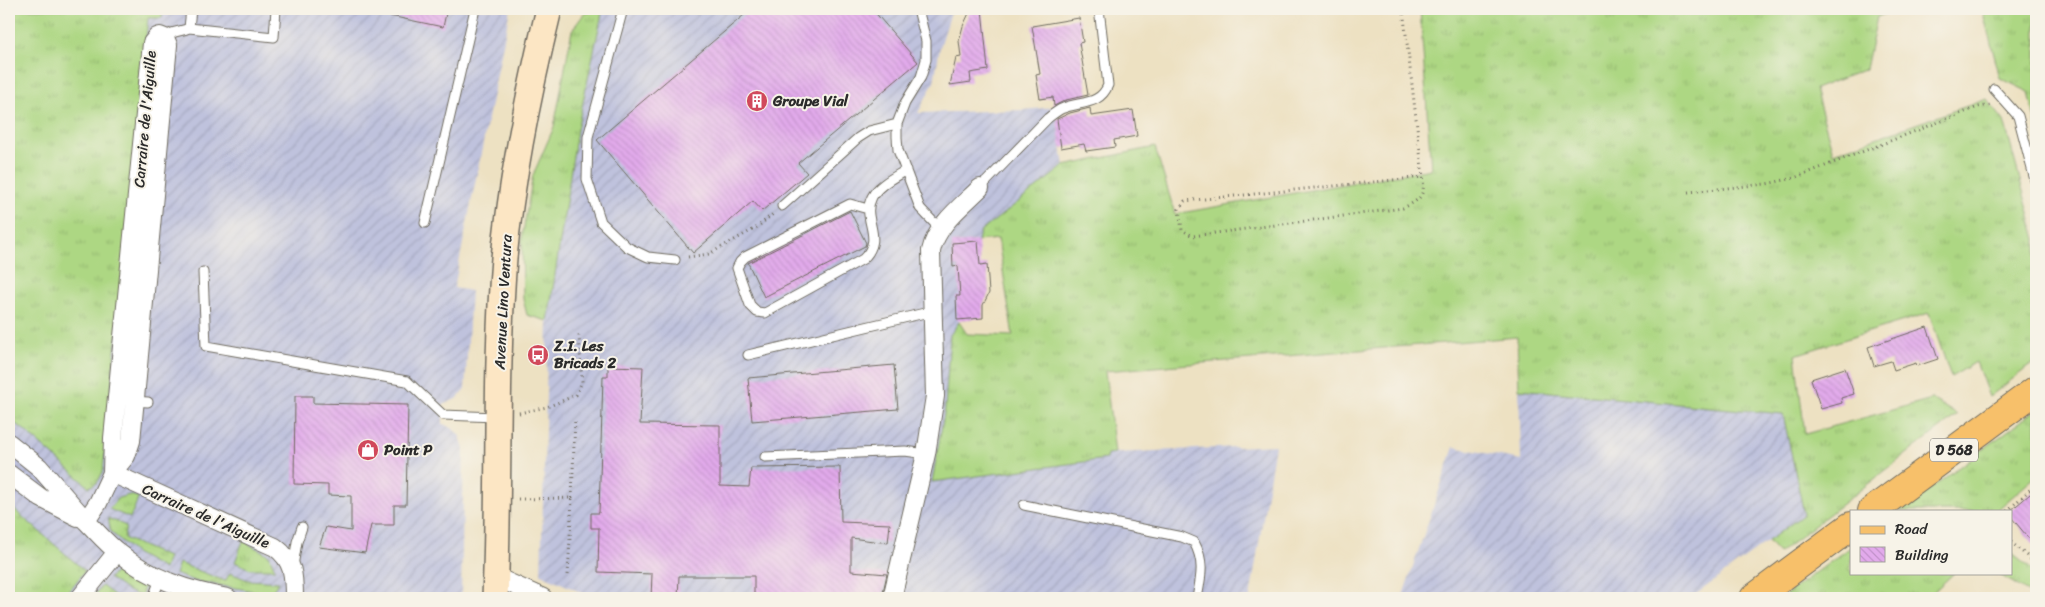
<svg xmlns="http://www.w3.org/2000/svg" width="2045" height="607" viewBox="0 0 2045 607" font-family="Sriracha,sans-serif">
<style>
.industrial{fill:url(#industrial-furrows)}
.grass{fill:url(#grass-tufts);stroke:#6c8157}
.building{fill:url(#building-back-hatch)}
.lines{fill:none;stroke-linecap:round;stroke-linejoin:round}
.lane-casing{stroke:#6f6b60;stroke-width:11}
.street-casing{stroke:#6f6b60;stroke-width:20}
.secondary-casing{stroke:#6f6b60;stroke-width:28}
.primary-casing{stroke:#6f6b60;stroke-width:30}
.path{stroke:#6f6b60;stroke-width:3;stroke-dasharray:1 4;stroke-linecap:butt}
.lane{stroke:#fff;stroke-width:9}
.street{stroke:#fff;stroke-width:18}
.secondary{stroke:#fce6c4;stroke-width:25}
.primary{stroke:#f7c06b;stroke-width:28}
.labels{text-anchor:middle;stroke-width:4;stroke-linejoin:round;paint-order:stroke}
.shield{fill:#f7f3e8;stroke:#686764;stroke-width:1}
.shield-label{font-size:14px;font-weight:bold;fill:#2b2b2b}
.poi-label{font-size:15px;font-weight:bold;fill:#2b2b2b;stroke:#f7f3e8;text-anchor:start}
.street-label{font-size:15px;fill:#2b2b2b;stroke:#f7f3e8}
</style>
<defs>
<pattern id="industrial-furrows" width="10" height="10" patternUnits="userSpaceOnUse" patternTransform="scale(1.25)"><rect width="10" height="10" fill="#bfc2dd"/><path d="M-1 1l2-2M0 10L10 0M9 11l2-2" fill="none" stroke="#a4a7be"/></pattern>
<pattern id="grass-tufts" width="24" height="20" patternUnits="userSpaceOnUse" patternTransform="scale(1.25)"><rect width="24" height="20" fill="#add783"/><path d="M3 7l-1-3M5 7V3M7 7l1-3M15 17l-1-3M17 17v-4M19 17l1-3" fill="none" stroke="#95b971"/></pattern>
<pattern id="building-back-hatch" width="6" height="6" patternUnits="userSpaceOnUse" patternTransform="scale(1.25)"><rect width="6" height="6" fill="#e2aaeb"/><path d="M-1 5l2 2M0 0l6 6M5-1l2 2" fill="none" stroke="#c292ca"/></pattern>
</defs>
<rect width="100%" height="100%" fill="#f7f3e8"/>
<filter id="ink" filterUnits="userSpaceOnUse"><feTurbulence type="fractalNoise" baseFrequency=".02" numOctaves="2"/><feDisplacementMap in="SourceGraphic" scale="10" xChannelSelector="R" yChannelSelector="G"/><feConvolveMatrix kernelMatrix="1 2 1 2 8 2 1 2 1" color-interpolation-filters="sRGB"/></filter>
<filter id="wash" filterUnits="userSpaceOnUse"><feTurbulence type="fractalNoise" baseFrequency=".0096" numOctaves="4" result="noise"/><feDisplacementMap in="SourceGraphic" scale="20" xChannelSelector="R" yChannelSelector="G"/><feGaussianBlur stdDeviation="1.12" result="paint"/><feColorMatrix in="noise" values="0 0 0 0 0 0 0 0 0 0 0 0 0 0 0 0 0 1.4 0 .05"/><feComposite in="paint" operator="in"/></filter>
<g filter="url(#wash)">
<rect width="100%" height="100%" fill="#ede1c2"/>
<path class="industrial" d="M 9,9 L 510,9 L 454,288 L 471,291 L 465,389 L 458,398 L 443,405 L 443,424 L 452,428 L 460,436 L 464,449 L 461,598 L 9,598 Z
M 603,9 L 952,9 L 940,47 L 934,82 L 918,113 L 1023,110 L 1055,107 L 1064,166 L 980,232 L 978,241 L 952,243 L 953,266 L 958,266 L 960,296 L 956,297 L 959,322 L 950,335 L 946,408 L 932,482 L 1106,459 L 1107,454 L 1115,453 L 1275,445 L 1250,598 L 593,598 L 541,574 L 548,321 L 577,130 Z
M 1519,389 L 1783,414 L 1804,514 L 1691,598 L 1402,598 L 1454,447 L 1521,460 Z"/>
<path class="grass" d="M 9,9 L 163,9 L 162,18 L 148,18 L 103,472 L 97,483 L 89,487 L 22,428 L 9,420 Z
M 599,9 L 603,9 L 577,130 L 548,321 L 527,315 L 523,299 L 522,238 L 533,175 L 554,127 L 572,30 L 584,14 Z
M 1420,9 L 1898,9 L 1877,17 L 1866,69 L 1815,89 L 1833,153 L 1987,99 L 2004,121 L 2036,239 L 2036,361 L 1989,397 L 1976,362 L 1951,377 L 1929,313 L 1795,355 L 1805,434 L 1932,399 L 1957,415 L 1779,553 L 1768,541 L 1804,514 L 1783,414 L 1519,389 L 1517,337 L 1105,371 L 1115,453 L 1107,454 L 1106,459 L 932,482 L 945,408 L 950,335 L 959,322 L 967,334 L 1013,336 L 998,239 L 978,241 L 980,232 L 1064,166 L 1155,147 L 1175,214 L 1431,169 Z
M 1982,9 L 2036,9 L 2036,125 L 2029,92 L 2000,78 Z
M 2036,410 L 2036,476 L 1996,511 L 1900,511 Z
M 129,495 L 139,497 L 130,518 L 109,509 L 118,498 Z
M 9,505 L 85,571 L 63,598 L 9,598 Z
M 108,518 L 126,526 L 124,538 L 168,557 L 164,569 L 135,553 L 111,532 Z
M 243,541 L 269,555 L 275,569 L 250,569 L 235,562 Z
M 1851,547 L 1851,573 L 1954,573 L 1927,598 L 1781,598 Z
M 2011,553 L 2036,573 L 2036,597 L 1997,573 L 2011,573 Z
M 179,563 L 225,581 L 230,573 L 248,580 L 279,582 L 272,591 L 265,593 L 195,581 L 175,574 Z
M 119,569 C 127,571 138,578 144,585 L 142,597 L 126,590 L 109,578 Z
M 102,586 L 118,598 L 92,598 Z"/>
<g id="blocks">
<path class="building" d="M 391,9 L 447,9 L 443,27 L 390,16 Z
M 751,9 L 872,9 L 918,62 L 798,163 L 807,173 L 762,211 L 753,201 L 693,253 L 597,140 Z
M 971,9 L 982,9 L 988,70 L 970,73 L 971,82 L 950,85 L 956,58 L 961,57 L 959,41 L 963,26 Z
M 1079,18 L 1083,42 L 1079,43 L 1088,95 L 1066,100 L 1054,106 L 1053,97 L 1040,99 L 1036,75 L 1040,74 L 1032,26 Z
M 1090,108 L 1091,116 L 1133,110 L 1137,136 L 1114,140 L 1115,147 L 1086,151 L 1084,144 L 1061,148 L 1057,119 L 1070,113 Z
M 850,211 L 866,243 L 865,246 L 764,297 L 748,263 Z
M 978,241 L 980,265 L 987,264 L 989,293 L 983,305 L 983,318 L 957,320 L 956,296 L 960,296 L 958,266 L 953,267 L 952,243 Z
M 1927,327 L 1938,359 L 1917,366 L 1916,363 L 1894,370 L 1891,361 L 1874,366 L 1868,347 Z
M 894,365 L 898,409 L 752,421 L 748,378 Z
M 608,366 L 643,367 L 640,424 L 720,425 L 720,486 L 749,487 L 751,468 L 840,467 L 841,522 L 890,524 L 888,543 L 851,538 L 851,571 L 887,574 L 882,597 L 843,596 L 843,598 L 754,598 L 754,576 L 679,576 L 678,598 L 651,598 L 652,574 L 598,572 L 599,528 L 591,528 L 591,513 L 599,513 L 603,376 L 608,376 Z
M 1845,368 L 1854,394 L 1841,398 L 1842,403 L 1821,409 L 1811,379 Z
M 295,396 L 313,396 L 313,403 L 408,405 L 406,505 L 394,505 L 394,525 L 371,525 L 365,553 L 319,547 L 326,527 L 351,531 L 351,496 L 328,495 L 328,485 L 294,484 Z
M 2036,489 L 2036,547 L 2011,517 L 2010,511 Z"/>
</g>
</g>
<g filter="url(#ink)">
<use href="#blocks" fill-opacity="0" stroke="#6f6b60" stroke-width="1"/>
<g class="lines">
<g class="lane-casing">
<path id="lane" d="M 623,9 L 588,137 L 587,179 L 601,222 L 627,247 L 648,257 L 675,260
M 918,9 L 926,41 L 926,60 L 921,77 L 905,103 L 897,124 L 897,137 L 898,150 L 920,208 L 940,229
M 189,28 L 191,9
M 165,38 C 172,30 181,32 189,28 L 274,37 L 276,9
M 1994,89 L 2018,116 L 2036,184
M 980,188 L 1048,118 C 1052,115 1057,111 1061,109 C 1079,101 1100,106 1108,85 L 1099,9
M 782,206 L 858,138 L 869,131 L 897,124
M 868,209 L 850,204 L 745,257 L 740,262 L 737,268 L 750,305 L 757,312 L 765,313 L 863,259 C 886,237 860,220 872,197 C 878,185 895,177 906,170
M 425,223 L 475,9
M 203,272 L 206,346 L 407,381 L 443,415 L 496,417
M 748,355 L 933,311
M 132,401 L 148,402
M 765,457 L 905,451 L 926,454
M 1024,505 L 1182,537 L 1194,542 C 1205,562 1201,577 1197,598
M 293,566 L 297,542 L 302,527
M 153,598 L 160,579"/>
</g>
<g class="street-casing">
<path id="street" d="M 160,36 L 165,38 L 168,45 L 131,441 L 126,456 L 112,473 L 113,438 L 152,43 L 157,37 Z
M 9,443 L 39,467 L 86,521
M 9,474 L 41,498 L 78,517
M 496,577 L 543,598
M 80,598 L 117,552
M 228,598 C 188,591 151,579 119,553 C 107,544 97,532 86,521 L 98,503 L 112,473 L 275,547 C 294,561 294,576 294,598
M 892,598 L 926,454 L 935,396 L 931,251 C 937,224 961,207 980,188"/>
</g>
<g class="secondary-casing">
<path id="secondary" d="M 495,598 C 500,485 495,371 504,258 C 512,173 529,91 549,9"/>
</g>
<g class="primary-casing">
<path id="primary" d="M 1872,511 L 2036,390
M 1754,598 L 1851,526"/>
</g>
<path class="path" d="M 1403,9 L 1423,177 C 1425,196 1420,200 1403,208 L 1193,236 L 1182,230 L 1179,209 L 1185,201 L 1423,177
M 1688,192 L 1766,184 L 1794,178 L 1978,107 L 1991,105
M 688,257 L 709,254 L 756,228 L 773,214
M 519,413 L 547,407 L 576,395 L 582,382 L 579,335
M 572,498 L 575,418
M 518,499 L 572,498 L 568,575
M 2007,511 L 2036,484
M 2011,542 L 2036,564"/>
<use href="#lane" class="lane"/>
<use href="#street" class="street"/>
<use href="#secondary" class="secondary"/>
<use href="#primary" class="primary"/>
</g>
</g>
<defs>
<g id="building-disc" transform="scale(1.125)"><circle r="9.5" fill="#d1495b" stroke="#f7f3e8"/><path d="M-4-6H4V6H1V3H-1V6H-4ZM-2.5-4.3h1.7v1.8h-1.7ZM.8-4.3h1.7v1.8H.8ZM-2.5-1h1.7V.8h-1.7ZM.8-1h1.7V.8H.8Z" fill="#fff"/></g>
<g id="bus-disc" transform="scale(1.125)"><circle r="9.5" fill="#d1495b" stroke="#f7f3e8"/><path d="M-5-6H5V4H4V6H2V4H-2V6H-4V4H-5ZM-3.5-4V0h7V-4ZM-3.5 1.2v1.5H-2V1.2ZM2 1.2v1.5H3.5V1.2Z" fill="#fff"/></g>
<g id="shop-disc" transform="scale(1.125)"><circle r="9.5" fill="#d1495b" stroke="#f7f3e8"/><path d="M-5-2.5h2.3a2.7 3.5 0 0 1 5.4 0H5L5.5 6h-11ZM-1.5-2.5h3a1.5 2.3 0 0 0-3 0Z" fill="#fff"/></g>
</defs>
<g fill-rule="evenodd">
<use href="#building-disc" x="757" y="101"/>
<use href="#bus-disc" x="538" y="355"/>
<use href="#shop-disc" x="368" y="450"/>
</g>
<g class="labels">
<rect class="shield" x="1930" y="438.5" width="48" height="23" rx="4"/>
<g class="shield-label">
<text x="1954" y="455">D 568</text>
</g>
<g class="poi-label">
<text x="773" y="106">Groupe Vial</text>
<text x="554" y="351">Z.I. Les<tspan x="554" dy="17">Bricads 2</tspan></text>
<text x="384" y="455">Point P</text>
</g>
<g class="street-label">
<text transform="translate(145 119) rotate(-85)" y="5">Carraire de l'Aiguille</text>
<text transform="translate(503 302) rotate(-87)" y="5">Avenue Lino Ventura</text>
<text transform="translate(206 516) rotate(24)" y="5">Carraire de l'Aiguille</text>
</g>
</g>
<rect width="2045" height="607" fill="none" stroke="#f7f3e8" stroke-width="30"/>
<rect x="1850" y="510" width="162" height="65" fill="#f7f3e8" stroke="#a5a39c"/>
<rect x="1860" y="526" width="25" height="8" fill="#f7c06b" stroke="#a5a39c"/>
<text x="1895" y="534" font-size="15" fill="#2b2b2b">Road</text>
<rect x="1860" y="547" width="25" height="15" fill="url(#building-back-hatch)" stroke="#a5a39c"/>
<text x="1895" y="560" font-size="15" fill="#2b2b2b">Building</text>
</svg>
